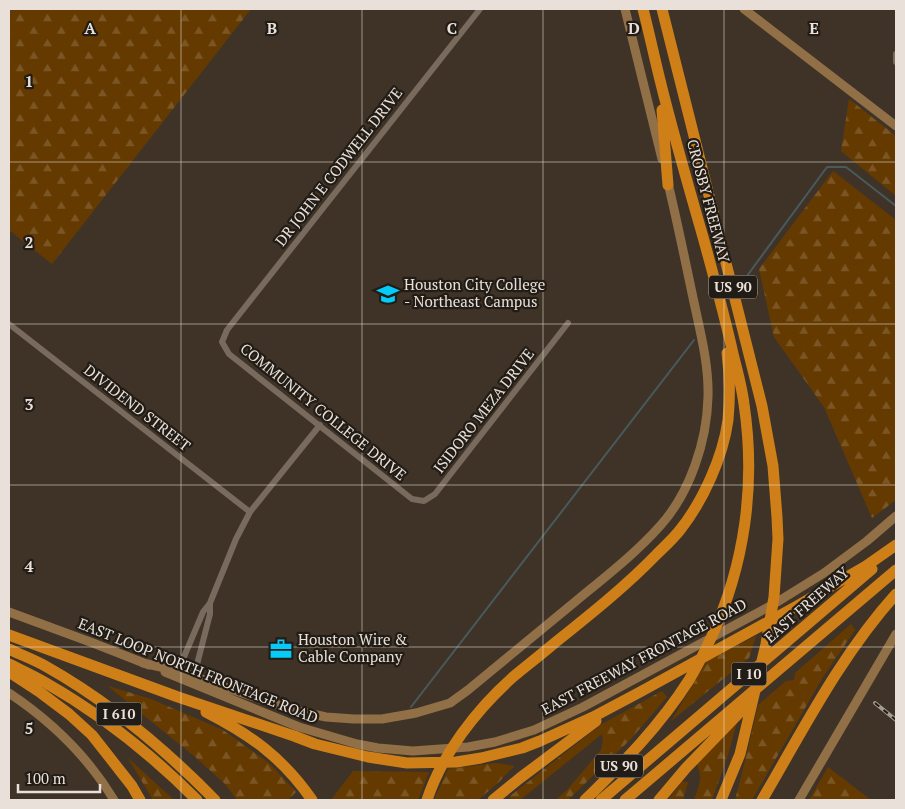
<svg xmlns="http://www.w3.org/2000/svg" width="905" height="809" viewBox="0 0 905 809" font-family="'PT Serif',serif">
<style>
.forest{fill:url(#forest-firs)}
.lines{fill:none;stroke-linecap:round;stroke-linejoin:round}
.stream{stroke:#485a5e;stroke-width:2}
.street{stroke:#786a5c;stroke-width:6}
.secondary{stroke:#927047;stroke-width:9}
.highway{stroke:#ce7f17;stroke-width:11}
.rail-casing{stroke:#a49b91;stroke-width:4}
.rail{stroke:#221c16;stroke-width:2;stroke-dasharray:5.5;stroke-linecap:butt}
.grid{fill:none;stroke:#e9e1d9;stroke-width:1;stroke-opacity:0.55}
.labels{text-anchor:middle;stroke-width:4.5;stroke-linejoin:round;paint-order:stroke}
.shield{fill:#221c16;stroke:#ada69e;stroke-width:1}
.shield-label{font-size:14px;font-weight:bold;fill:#e9e1d9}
.street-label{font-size:15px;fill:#e9e1d9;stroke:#221c16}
.poi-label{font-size:15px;fill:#e9e1d9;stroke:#221c16;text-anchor:start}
.grid-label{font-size:16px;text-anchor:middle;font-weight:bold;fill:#e9e1d9;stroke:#221c16;stroke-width:4.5;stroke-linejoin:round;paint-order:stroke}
</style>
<defs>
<pattern id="forest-firs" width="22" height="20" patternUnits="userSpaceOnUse" patternTransform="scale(1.25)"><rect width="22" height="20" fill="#653a00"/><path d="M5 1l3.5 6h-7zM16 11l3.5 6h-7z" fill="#7b5625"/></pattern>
</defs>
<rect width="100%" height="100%" fill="#3f3327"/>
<path class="forest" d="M 9,9 L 251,9 L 52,264 L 9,230 Z
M 849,99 L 896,136 L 896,196 L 841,151 Z
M 833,171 L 896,220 L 896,500 L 872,518 L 824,407 L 774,337 L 759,269 Z
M 851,624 L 855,630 L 823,677 L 752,800 L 735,800 L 746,757 L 758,705 L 786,681 L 794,680 L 795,673 Z
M 756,636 L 749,658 L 671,721 L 707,661 Z
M 108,686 L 151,699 L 223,730 L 269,763 L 296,792 L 288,800 L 237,800 L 224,783 L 194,756 L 137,710 Z
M 662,691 L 667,697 L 630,740 L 568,800 L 556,800 L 567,790 L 601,750 L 603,740 L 602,734 L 520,800 L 510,800 L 510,796 L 602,724 Z
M 737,722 L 728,755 L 712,800 L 694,800 C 699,786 703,779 697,764 Z
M 128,758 L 174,800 L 175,800 L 153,800 Z
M 496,763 L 514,766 L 499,782 L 478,800 L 434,800 L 448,769 Z
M 828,767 L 871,800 L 809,800 Z
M 353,771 L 429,772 L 418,800 L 331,800 Z
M 682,782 L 688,782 L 683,800 L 668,800 Z"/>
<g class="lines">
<path class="stream" d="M 744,280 L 827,167 L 846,167 L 896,206
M 411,707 L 694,340"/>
<path class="street" d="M 480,9 L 227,330 L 222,342 L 229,354 L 412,499 L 424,501 L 435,494 L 568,323
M 896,54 L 896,62
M 9,324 L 250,512
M 178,671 L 203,612 L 210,603 L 236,539 L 250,512 L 320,425
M 194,676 L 210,614 L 210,603"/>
<path class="secondary" d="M 625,9 L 662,159
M 744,9 L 896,126
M 9,612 L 93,643 L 149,665
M 143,663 L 178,671 L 239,692 L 294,710 L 326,717 L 354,719 L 382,719 L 416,713 L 450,703 L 468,690 C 504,660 540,631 576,601 C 605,577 635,554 660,526 C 690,493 707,441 708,397 C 709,362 699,327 692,293 C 684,255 676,216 667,179
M 165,672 L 299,727 L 357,744 L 378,748 L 413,751 L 468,747 L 495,742 L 534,730 L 583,707 L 774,604 L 824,573 L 867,541 L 896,516
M 9,693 C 51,721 88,757 114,800
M 799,800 L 896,634"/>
<path class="highway" d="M 662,9 L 762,406 L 773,466 L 777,517 L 778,539 L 774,597 L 766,644 L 740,754 L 721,800
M 662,110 L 668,185
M 9,635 L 178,697 L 294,736 L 315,744 L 368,757 L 407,763 L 456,762 L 481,758 L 522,748 L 540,741 L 593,717 L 640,692 L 797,606 L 866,566 L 896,545
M 9,649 C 21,655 35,660 47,667 C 109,702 165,749 215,800
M 9,664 C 21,670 34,676 46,683 C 102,715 152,755 197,800
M 9,672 L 41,693 L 69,714 L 92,735 L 132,786 L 140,800
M 206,712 C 251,735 283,758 312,800
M 427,800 C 442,754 476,710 513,677 C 525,667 538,657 551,646 C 587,617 624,588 656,555 C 664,547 673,539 680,530 C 703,501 723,457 728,420 C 730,398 730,375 727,353
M 493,800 L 520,778 L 596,721
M 585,800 C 624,762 659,727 689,680 C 697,667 704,653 711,638 C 745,565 756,484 744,404 C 742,388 738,373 734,358 C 725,317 714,277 703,237 C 688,185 673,133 660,80 C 654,56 649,32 643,9
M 601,800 L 872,569
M 625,800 L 896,570
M 659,800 L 686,768 L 744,708
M 762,800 C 803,730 841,655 896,594"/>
<g class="rail-casing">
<path id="rail" d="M 875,703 L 896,720"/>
</g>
<use href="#rail" class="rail"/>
</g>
<path class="grid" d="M 181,9 L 181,800M 362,9 L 362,800M 543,9 L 543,800M 724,9 L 724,800M 9,162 L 896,162M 9,324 L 896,324M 9,485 L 896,485M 9,647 L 896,647"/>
<defs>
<g id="university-bare" transform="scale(1.725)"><path d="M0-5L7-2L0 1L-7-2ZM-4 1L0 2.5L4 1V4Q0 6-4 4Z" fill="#04cbf9" stroke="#221c16" stroke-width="2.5" paint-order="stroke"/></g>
<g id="office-bare" transform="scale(1.725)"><path d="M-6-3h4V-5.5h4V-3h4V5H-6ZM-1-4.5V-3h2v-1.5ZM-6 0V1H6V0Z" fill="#04cbf9" stroke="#221c16" stroke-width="2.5" paint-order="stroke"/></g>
</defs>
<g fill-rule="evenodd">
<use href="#university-bare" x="388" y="294"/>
<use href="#office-bare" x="281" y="649"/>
</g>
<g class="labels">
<g class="shield">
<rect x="709" y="275.5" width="48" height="23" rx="4"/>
<rect x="731.5" y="662.5" width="35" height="23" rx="4"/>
<rect x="96.5" y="702.5" width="45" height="23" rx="4"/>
<rect x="595" y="754.5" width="48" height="23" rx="4"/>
</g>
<g class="shield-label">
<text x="733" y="292">US 90</text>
<text x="749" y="679">I 10</text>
<text x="119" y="719">I 610</text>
<text x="619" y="771">US 90</text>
</g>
<g class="street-label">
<text transform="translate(339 167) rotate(-52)" y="5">DR JOHN E CODWELL DRIVE</text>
<text transform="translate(708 201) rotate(75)" y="5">CROSBY FREEWAY</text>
<text transform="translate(137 408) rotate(38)" y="5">DIVIDEND STREET</text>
<text transform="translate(484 411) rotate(-52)" y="5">ISIDORO MEZA DRIVE</text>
<text transform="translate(323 412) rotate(39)" y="5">COMMUNITY COLLEGE DRIVE</text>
<text transform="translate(807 605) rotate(-41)" y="5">EAST FREEWAY</text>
<text transform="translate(644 657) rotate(-28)" y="5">EAST FREEWAY FRONTAGE ROAD</text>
<text transform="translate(198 671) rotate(22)" y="5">EAST LOOP NORTH FRONTAGE ROAD</text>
</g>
<g class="poi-label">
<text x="404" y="290">Houston City College<tspan x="404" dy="17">- Northeast Campus</tspan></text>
<text x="298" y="645">Houston Wire &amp;<tspan x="298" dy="17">Cable Company</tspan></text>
</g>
</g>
<g class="grid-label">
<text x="90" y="34">A</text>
<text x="272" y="34">B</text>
<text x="452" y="34">C</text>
<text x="634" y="34">D</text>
<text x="814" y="34">E</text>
<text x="29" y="87">1</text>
<text x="29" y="248">2</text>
<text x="29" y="410">3</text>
<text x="29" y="572">4</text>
<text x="29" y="734">5</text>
</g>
<rect width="905" height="809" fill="none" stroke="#e9e1d9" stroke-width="20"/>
<path d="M18 784v8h82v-8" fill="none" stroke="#e9e1d9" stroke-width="2.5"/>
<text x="25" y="784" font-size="15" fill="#e9e1d9" stroke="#221c16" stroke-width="4" paint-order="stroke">100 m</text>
</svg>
